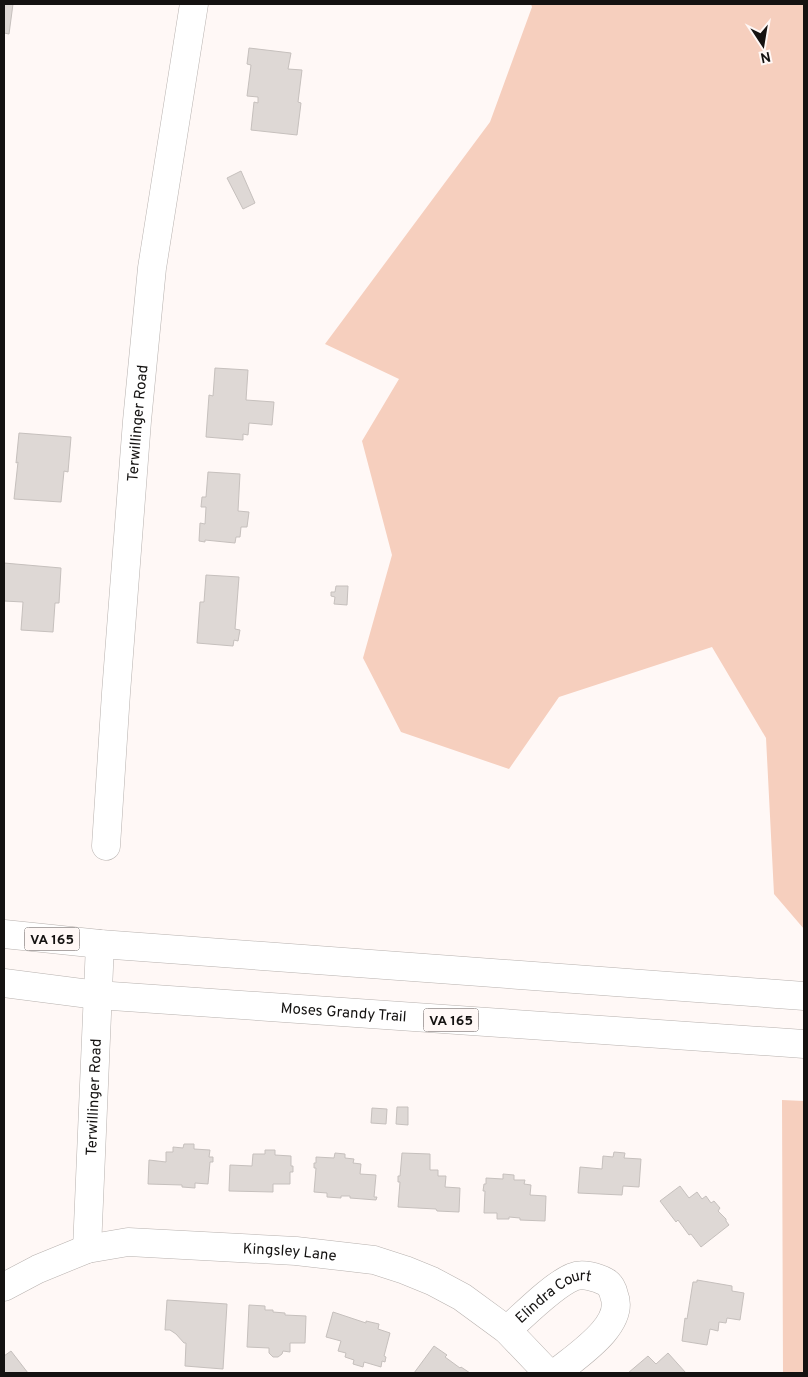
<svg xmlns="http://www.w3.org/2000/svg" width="808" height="1377" viewBox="0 0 808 1377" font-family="Overpass,sans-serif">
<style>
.green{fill:#f6cfbe}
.building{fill:#ded8d5;stroke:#c6c0bd}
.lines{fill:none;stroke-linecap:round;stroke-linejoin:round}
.minor-casing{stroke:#b7b1ae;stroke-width:29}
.major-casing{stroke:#b7b1ae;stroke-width:29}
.minor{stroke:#fff;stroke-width:28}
.major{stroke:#fff;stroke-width:28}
.labels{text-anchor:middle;stroke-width:4;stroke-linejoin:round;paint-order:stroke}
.shield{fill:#fff8f6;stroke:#5a5756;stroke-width:1}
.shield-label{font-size:14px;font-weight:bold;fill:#141211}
.street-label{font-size:15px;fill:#141211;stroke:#fff8f6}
</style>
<rect width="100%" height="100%" fill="#fff8f6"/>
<path class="green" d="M 531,4 L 804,4 L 804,929 L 774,894 L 766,738 L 712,647 L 559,697 L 509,769 L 401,732 L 363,658 L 392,555 L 362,441 L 399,379 L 325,344 L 490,122 L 532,7 Z
M 782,1100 L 804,1101 L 804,1373 L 783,1373 Z"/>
<path class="building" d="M 4,4 L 13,4 L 9,34 L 4,33 Z
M 249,48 L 291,53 L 288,69 L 302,70 L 298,102 L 301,103 L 297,135 L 251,130 L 254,102 L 258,103 L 258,97 L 247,96 L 251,65 L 247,64 Z
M 241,171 L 255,203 L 243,209 L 227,178 Z
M 215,368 L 248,370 L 246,400 L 274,402 L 272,425 L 249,423 L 248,435 L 243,434 L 243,440 L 206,437 L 209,395 L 213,396 Z
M 19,433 L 71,437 L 68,472 L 64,471 L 61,502 L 14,499 L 18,462 L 16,463 Z
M 208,472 L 240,474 L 238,511 L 249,512 L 247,527 L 241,527 L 240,537 L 236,537 L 235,543 L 205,540 L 205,542 L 199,541 L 200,523 L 205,524 L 206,507 L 201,507 L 202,497 L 206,497 Z
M 4,563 L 61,568 L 59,603 L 55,603 L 53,632 L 21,630 L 23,602 L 4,601 Z
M 206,575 L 239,577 L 235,629 L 240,630 L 238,641 L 234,640 L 233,646 L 197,643 L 200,602 L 204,602 Z
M 336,586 L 348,586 L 347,605 L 334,604 L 335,597 L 331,596 L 331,592 L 335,592 Z
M 397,1107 L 408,1107 L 408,1125 L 396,1124 Z
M 372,1108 L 387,1109 L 386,1124 L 371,1123 Z
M 184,1144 L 194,1144 L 194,1149 L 210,1150 L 209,1157 L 213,1157 L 213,1162 L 210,1162 L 208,1184 L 195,1183 L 195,1188 L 182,1187 L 182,1185 L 148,1184 L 149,1160 L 166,1162 L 166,1152 L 173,1152 L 173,1147 L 183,1148 Z
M 265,1150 L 275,1150 L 275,1155 L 291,1156 L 291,1166 L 293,1166 L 293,1172 L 290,1172 L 290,1184 L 273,1184 L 273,1192 L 229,1191 L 230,1165 L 252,1166 L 253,1154 L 265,1154 Z
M 614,1152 L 625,1153 L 624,1158 L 641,1159 L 639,1187 L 623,1186 L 622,1195 L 578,1193 L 580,1167 L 602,1169 L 603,1156 L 613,1157 Z
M 335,1153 L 345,1154 L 345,1158 L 354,1159 L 353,1163 L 361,1164 L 360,1174 L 376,1175 L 374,1197 L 377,1197 L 376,1200 L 350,1198 L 350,1196 L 341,1196 L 341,1198 L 327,1197 L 327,1193 L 314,1192 L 316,1168 L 314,1168 L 314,1163 L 316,1163 L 316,1157 L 334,1158 Z
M 402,1153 L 430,1154 L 430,1170 L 438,1170 L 438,1176 L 446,1176 L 445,1187 L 460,1188 L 459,1212 L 437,1211 L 436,1209 L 398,1207 L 400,1182 L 398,1182 L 398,1176 L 400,1176 Z
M 503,1174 L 514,1175 L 514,1180 L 525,1180 L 524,1184 L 531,1185 L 530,1195 L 546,1196 L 545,1221 L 520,1220 L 520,1218 L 509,1217 L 509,1219 L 497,1219 L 497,1213 L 484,1213 L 485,1191 L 483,1191 L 484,1184 L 486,1184 L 486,1178 L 503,1179 Z
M 680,1186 L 689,1198 L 697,1192 L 702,1199 L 706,1196 L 711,1203 L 714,1201 L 720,1208 L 718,1211 L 726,1219 L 726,1221 L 729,1225 L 701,1247 L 691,1234 L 689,1235 L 678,1220 L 676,1222 L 660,1201 Z
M 697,1280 L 732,1286 L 732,1291 L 744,1293 L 740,1320 L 727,1318 L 726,1323 L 719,1322 L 718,1331 L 710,1329 L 707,1345 L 682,1341 L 685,1318 L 687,1319 L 693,1282 L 697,1282 Z
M 167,1300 L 227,1304 L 223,1369 L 185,1366 L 186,1343 L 184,1343 L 176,1334 L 170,1330 L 165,1330 Z
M 249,1305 L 265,1306 L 265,1310 L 273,1310 L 273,1312 L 285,1313 L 285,1315 L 306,1316 L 305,1343 L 290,1343 L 290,1352 L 283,1351 L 282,1354 L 278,1357 L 273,1357 L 269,1353 L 269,1348 L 247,1347 Z
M 333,1312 L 366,1323 L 366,1321 L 379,1324 L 378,1329 L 390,1333 L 384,1356 L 386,1357 L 385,1362 L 382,1361 L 381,1367 L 364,1362 L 363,1367 L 353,1364 L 354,1360 L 345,1357 L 346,1353 L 338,1351 L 341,1341 L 326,1337 Z
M 434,1346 L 447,1355 L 445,1357 L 460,1368 L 461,1367 L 470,1373 L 414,1373 Z
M 11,1351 L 28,1373 L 4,1373 L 4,1356 Z
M 668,1353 L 686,1373 L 628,1373 L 648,1356 L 656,1364 Z"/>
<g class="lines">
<g class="minor-casing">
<g id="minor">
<path id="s1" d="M 106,846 L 116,693 L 137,421 L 152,268 L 194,4"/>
<path id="s2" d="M 87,1249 L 100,944"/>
<path id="s3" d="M 4,1287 L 38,1269 L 87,1249 L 128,1242 L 296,1251 L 374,1260 L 405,1270 L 432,1281 L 462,1297 L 507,1330 L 548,1373"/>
<path id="s4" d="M 507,1330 C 524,1315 553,1285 573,1277 C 582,1273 597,1277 606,1282 C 610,1284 613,1290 614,1295 C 626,1325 576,1356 556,1373"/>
</g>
</g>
<g class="major-casing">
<g id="major">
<path d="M 4,934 L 100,944 L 804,996"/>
<path id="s5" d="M 4,983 L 97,995 L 804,1044"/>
</g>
</g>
<use href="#minor" class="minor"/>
<use href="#major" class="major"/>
</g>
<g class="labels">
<g class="shield">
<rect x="24.5" y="927.5" width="55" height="23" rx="4"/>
<rect x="423.5" y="1008.5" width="55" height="23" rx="4"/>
</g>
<g class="shield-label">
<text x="52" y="944">VA 165</text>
<text x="451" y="1025">VA 165</text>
</g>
<g class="street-label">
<text dy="5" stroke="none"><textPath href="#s1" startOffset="424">Terwillinger Road</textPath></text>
<text dy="5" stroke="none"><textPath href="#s5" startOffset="341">Moses Grandy Trail</textPath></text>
<text dy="5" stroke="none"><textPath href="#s2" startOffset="152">Terwillinger Road</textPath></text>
<text dy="5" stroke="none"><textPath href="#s3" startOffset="295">Kingsley Lane</textPath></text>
<text dy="5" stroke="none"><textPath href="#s4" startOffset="59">Elindra Court</textPath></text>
</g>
</g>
<rect width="808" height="1377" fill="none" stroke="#141211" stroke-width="10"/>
<g transform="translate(763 45) rotate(168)" stroke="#fff8f6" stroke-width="4" paint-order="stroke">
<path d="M0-4L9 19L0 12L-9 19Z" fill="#141211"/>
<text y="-8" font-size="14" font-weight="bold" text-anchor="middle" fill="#141211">N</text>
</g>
</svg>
